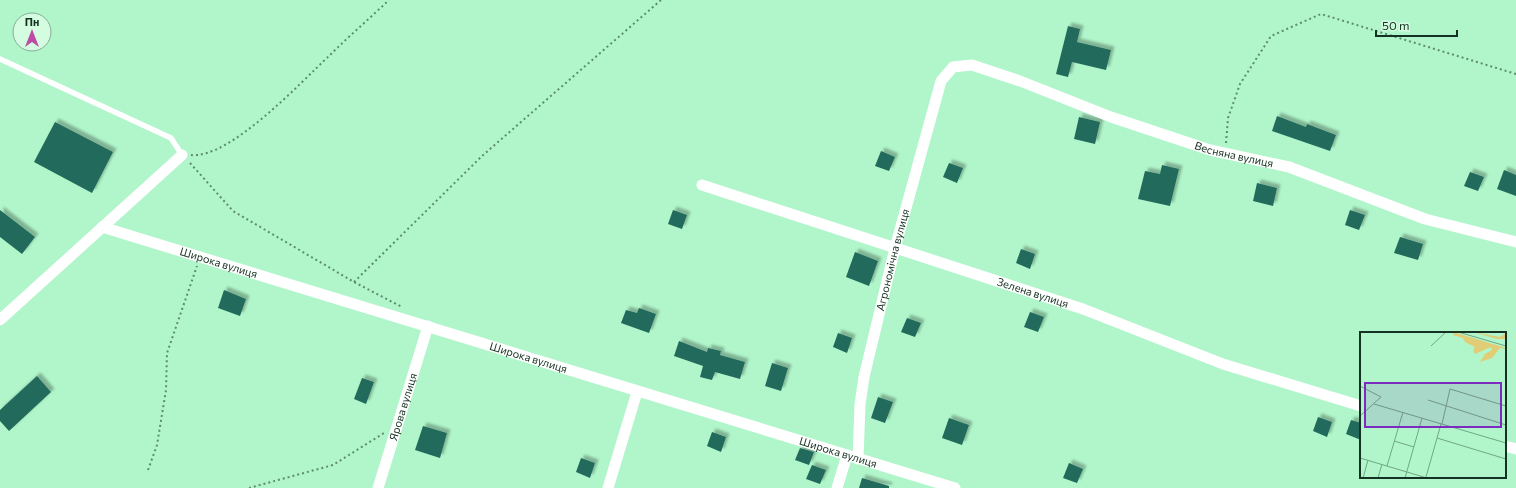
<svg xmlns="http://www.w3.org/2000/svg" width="1516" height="488" viewBox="0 0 1516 488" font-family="Commissioner,sans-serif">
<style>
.building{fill:#236a5b;filter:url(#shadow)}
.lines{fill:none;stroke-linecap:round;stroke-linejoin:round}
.path{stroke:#5d8c6f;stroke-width:2;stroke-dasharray:2 3;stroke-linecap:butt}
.service{stroke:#fff;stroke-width:5.5}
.minor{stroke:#fff;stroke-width:11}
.labels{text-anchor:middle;stroke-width:4;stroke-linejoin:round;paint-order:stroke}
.street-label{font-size:11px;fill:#153121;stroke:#d3fce1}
.inset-road{fill:none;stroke:#72a786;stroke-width:1}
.view{fill:#7b2cbf;fill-opacity:0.15;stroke:#7b2cbf;stroke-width:2}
.inset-edge{fill:none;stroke:#153121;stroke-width:2}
</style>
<defs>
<filter id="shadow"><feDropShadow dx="3.5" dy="-3.5" stdDeviation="1" flood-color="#0004"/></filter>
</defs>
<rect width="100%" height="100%" fill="#b0f6ca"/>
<path class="building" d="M 1068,26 L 1080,29 L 1077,42 L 1111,50 L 1106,70 L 1072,62 L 1068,77 L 1056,74 Z
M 1277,116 L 1306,127 L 1307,124 L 1336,135 L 1330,151 L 1272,131 Z
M 1079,117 L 1100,122 L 1095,144 L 1074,139 Z
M 55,122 L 113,152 L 92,193 L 34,162 Z
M 881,151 L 895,157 L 889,171 L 875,166 Z
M 949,163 L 963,168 L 957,183 L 943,177 Z
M 1162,165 L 1179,169 L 1170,206 L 1138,199 L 1145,171 L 1160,174 Z
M 1504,170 L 1516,175 L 1516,196 L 1497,189 Z
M 1470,172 L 1484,177 L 1478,191 L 1464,186 Z
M 1257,183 L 1277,188 L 1273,206 L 1253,201 Z
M 0,210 L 35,237 L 22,254 L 0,237 Z
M 673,210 L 687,215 L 682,229 L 668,224 Z
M 1350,210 L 1365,215 L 1359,230 L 1345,225 Z
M 1400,237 L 1423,244 L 1418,260 L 1394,253 Z
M 1021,249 L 1035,254 L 1030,269 L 1016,263 Z
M 855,252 L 878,261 L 869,286 L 846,277 Z
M 224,290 L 246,299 L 240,316 L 218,308 Z
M 639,308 L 656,314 L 649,333 L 621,323 L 626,310 L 637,313 Z
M 1030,312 L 1044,317 L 1038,332 L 1024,327 Z
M 907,318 L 921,323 L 915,337 L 901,332 Z
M 838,333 L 852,338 L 847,353 L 833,347 Z
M 679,341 L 707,352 L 708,348 L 721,351 L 720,355 L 745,362 L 740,379 L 715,372 L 712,380 L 700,377 L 703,366 L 674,356 Z
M 772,363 L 788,368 L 781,391 L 765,386 Z
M 37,376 L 51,392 L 9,431 L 0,421 L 0,410 Z
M 362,378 L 374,382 L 366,404 L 354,399 Z
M 878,397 L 893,402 L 885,423 L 871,418 Z
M 1318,417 L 1332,422 L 1327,437 L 1313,431 Z
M 949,418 L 969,425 L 962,445 L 942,438 Z
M 1351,420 L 1361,423 L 1361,440 L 1346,434 Z
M 423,426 L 447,433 L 440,458 L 415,450 Z
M 712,432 L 726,437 L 721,452 L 707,446 Z
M 800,448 L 814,452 L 809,465 L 795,460 Z
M 581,458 L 595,463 L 590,478 L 576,472 Z
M 1069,463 L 1083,469 L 1077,483 L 1063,478 Z
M 812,465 L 826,470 L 820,484 L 806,479 Z
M 862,478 L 889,486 L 889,488 L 859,488 Z"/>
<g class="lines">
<path class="path" d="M 1226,143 L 1228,118 L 1240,84 L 1271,36 L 1321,14 L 1516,74
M 191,155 C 230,159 301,82 329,56 C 348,37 369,19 389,0
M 190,163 L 233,211 L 354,282 L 402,307
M 354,282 L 482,156 L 661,0
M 148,470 L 157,445 L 166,390 L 167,353 L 197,266
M 249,488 L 333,465 L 384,433"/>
<path class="service" d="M 0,59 L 171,138 L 182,155"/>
<g class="minor">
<path id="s1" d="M 702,185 L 1083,309 L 1223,364 L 1361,406"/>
<path id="s2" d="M 102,227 L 955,488"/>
<path d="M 0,320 L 182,155"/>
<path d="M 1505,446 L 1516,449"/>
<path id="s3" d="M 858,459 L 860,404 L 864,377 L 895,248 L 941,81 L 953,67 L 972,65 L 1020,81 L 1111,117 L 1210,150 L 1289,167 L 1425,219 L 1516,242"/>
<path id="s4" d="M 378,488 L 428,326"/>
<path d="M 608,488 L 637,392"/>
<path d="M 837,488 L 847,455"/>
</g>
</g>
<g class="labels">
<g class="street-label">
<text dy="4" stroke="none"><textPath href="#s3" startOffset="703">Весняна вулиця</textPath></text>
<text dy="4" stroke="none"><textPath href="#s3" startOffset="203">Агрономічна вулиця</textPath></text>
<text dy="4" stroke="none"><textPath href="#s2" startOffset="122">Широка вулиця</textPath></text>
<text dy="4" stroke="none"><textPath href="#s1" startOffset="348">Зелена вулиця</textPath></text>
<text dy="4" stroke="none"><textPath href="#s2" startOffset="446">Широка вулиця</textPath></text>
<text dy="4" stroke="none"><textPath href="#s4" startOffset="85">Ярова вулиця</textPath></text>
<text dy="4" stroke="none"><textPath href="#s2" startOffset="770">Широка вулиця</textPath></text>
</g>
</g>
<g transform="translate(1360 332)">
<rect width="146" height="146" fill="#b0f6ca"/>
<path d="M 93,0 L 146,16 L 146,17 L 140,16 L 132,26 L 120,30 L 125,22 L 132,18 L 131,15 L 115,22 L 113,18 L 115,15 L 105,10 L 103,6 L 93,3 ZM 113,0 L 140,5 L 146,1 L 146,7 L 137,7 Z" fill="#e1cd75"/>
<path class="inset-road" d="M 98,0 L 146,14M 71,14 L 86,0M 0,54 L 21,65 L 0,84M 68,68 L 146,93M 14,72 L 146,111M 82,92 L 90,57 L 146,74M 77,106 L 146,127M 34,109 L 54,115M 0,126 L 67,146M 27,134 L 43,80M 66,145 L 81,92M 3,146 L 8,128M 18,146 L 22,132M 45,146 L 62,86"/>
<path class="view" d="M 5,51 L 141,51 L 141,95 L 5,95 Z"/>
<rect width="146" height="146" class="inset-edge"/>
</g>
<g transform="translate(32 32)"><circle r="19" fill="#d3fce1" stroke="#87ab94"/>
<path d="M0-3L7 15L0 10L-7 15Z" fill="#be4ca7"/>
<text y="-6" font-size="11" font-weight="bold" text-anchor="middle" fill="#153121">Пн</text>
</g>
<path d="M1376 30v6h81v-6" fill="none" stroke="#153121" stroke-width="2"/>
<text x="1382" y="30" font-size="12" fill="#153121" stroke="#d3fce1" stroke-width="3" paint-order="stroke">50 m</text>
</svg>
